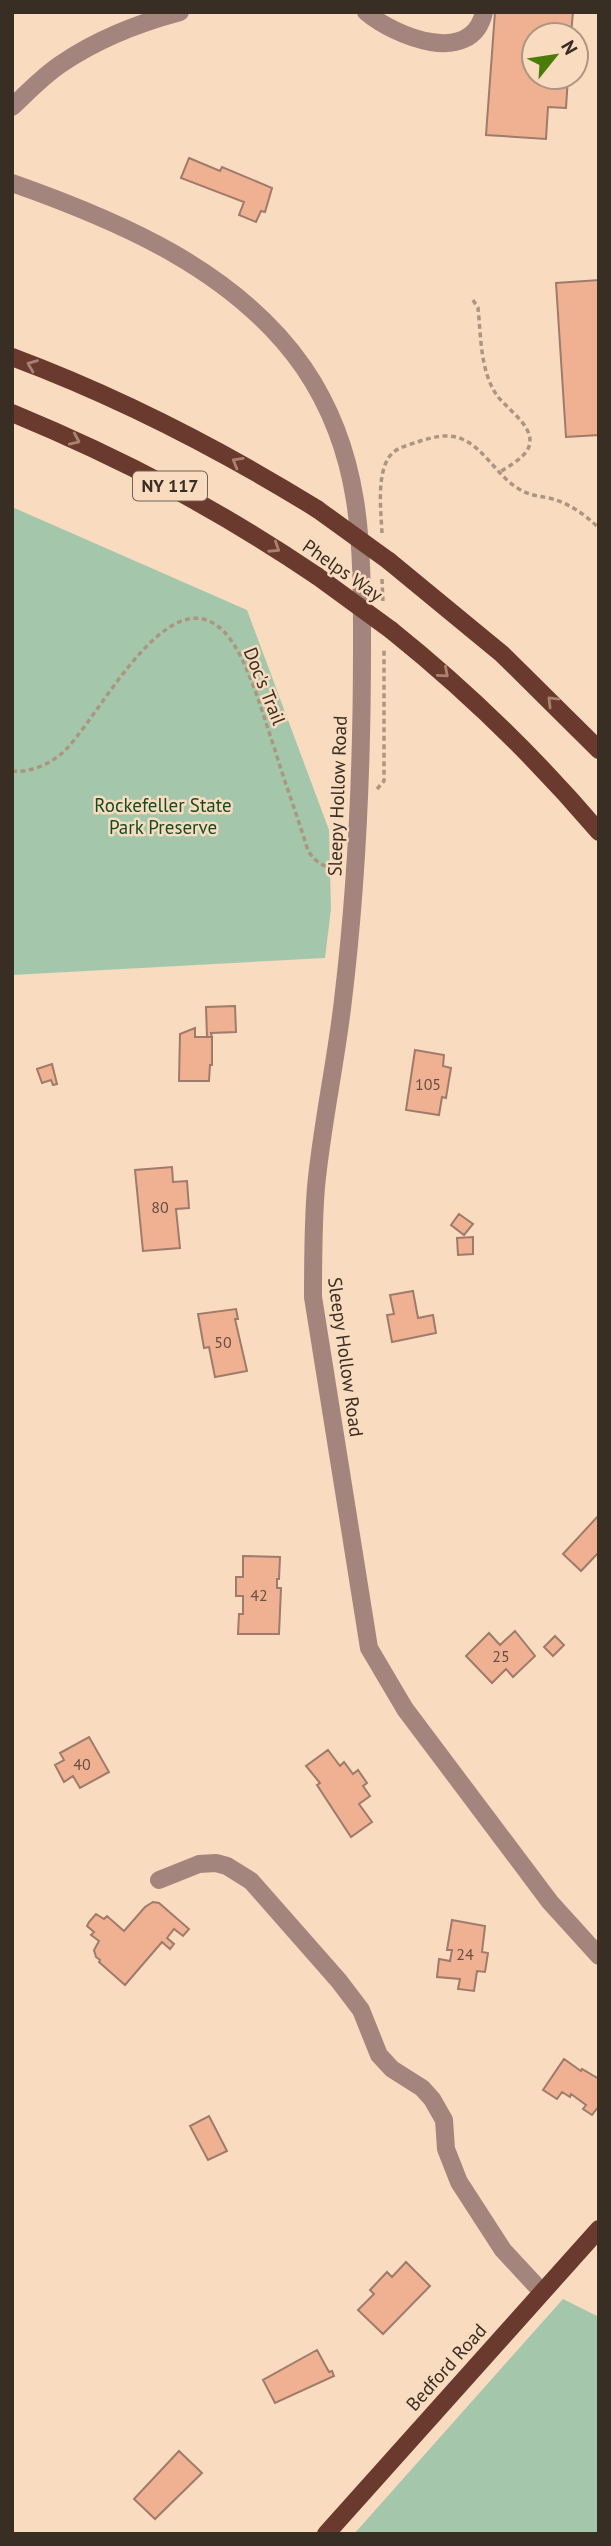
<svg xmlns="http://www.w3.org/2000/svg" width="611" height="2546" viewBox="0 0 611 2546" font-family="'PT Sans',sans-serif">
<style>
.green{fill:#a4c7ab}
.building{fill:#f0b193;stroke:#9e7b6b;stroke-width:2}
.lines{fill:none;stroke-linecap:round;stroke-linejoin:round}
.path{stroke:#ad9681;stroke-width:3.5;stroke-dasharray:5 3.5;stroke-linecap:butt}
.minor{stroke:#a3857e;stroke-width:18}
.major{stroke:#6a3a2e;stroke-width:18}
.major-bridge{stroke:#6a3a2e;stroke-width:18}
.oneway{stroke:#aa826f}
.labels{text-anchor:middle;stroke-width:5;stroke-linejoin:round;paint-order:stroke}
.number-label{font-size:16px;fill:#674f3f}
.shield{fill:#f9dbbf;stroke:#736252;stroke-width:2}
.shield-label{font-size:18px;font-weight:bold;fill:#392e23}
.street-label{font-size:19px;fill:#392e23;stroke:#f9dbbf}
.park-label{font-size:19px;fill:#0f4e25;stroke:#f9dbbf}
</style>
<rect width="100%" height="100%" fill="#f9dbbf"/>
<path class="green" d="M 12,507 L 247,610 L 329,830 L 331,909 L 325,958 L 12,975 Z
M 563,2299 L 599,2317 L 599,2534 L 354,2534 Z"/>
<path class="building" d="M 495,12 L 573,12 L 571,35 L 534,35 L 534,77 L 568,77 L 566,108 L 548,107 L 546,139 L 486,135 Z
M 189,158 L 220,171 L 222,167 L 272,188 L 265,212 L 261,211 L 256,222 L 239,215 L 244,202 L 181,178 Z
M 599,280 L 599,435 L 566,437 L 556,283 Z
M 235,1006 L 236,1032 L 211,1033 L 212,1037 L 207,1037 L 206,1007 Z
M 195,1028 L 195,1037 L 212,1037 L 212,1065 L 210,1065 L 209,1081 L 179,1081 L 180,1034 Z
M 415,1050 L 444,1055 L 443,1066 L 451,1068 L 446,1098 L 442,1097 L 439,1115 L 406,1110 Z
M 52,1064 L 57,1084 L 53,1085 L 51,1080 L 42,1083 L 37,1069 Z
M 172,1167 L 173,1182 L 187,1181 L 189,1208 L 176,1209 L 180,1248 L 143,1251 L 135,1170 Z
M 459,1214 L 473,1224 L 464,1235 L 451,1225 Z
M 473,1237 L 473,1254 L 458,1255 L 457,1238 Z
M 413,1291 L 418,1318 L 433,1315 L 436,1333 L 392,1342 L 387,1315 L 394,1314 L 390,1295 Z
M 236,1309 L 238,1319 L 235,1319 L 247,1371 L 215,1377 L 209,1347 L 204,1348 L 198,1314 Z
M 599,1515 L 599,1552 L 581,1571 L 563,1554 Z
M 243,1556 L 280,1557 L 279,1579 L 277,1579 L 277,1588 L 281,1588 L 279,1634 L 238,1634 L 239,1614 L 243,1614 L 243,1596 L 236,1596 L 236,1577 L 243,1577 Z
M 515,1631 L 535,1656 L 513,1677 L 506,1669 L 492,1683 L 466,1656 L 489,1633 L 500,1645 Z
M 555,1636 L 564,1645 L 553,1656 L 544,1647 Z
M 89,1737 L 109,1772 L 80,1788 L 73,1776 L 64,1782 L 55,1765 L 64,1760 L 60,1753 Z
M 328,1750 L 340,1766 L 344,1762 L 353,1774 L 358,1770 L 367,1783 L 363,1786 L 370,1796 L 359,1804 L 372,1822 L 351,1837 L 317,1785 L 320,1783 L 306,1766 Z
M 153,1902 L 159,1903 L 189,1929 L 183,1936 L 174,1929 L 167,1938 L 174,1944 L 170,1949 L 162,1942 L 125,1985 L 99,1962 L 100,1960 L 96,1957 L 94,1950 L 99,1941 L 91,1935 L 94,1932 L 87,1926 L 89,1922 L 96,1914 L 104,1919 L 107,1916 L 124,1931 L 145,1907 Z
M 452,1920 L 485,1926 L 482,1952 L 488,1953 L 485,1972 L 477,1971 L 474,1991 L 458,1989 L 460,1979 L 437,1977 L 439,1959 L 450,1961 L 452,1950 L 447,1950 Z
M 564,2059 L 581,2071 L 582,2069 L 599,2079 L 599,2106 L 592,2115 L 583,2109 L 586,2105 L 571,2094 L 570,2097 L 562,2092 L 557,2099 L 543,2090 Z
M 209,2116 L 227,2151 L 208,2160 L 190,2126 Z
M 406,2262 L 430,2286 L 383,2334 L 358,2310 L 374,2294 L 370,2290 L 387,2272 L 392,2277 Z
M 317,2350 L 329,2372 L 332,2371 L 334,2376 L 275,2403 L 263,2380 Z
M 179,2451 L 202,2473 L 155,2519 L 134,2499 Z"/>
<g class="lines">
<path class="path" d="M 473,300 L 478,308 C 481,335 480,370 496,394 C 505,408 531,423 530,442 C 529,456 510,465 500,472
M 382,533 C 381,511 375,465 395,451 C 402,446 412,444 420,441 C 434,437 448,433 462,439 C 484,448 498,477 519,489 C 529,495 537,496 549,498 C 569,503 584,514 599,528
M 382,579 L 383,603
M 12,771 C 29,773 48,765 61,754 C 99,723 181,542 240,655 C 255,685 264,718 275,750 C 285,784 298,817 308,851 C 317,863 322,867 338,868
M 377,789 L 384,781 L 384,649"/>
<path class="minor" d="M 366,12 C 394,36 472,68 484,12
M 12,107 C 28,92 43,76 61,64 C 96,40 139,23 180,12
M 12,183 C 120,221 237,271 304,368 C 364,456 362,548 362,650 C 362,767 357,884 343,1000 C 336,1062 322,1124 316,1187 C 313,1224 313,1260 313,1297 L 369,1648 L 405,1709 L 550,1902 L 599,1956
M 159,1880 L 199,1864 L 216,1863 L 227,1866 L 251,1881 L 339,1981 L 361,2010 L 379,2055 L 392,2069 L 422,2088 L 432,2099 L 444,2120 L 446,2149 L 459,2182 L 503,2250 L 542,2292"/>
<path class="major" d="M 12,357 C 119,397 220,449 317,509
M 12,413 C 123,459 218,509 317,576
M 389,561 L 502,654 L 599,750
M 391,630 C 467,691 536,758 599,832
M 326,2534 L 599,2229"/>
<path class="major-bridge" d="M 317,509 L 389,561
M 317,576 L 391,630"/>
</g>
<defs><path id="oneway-chevron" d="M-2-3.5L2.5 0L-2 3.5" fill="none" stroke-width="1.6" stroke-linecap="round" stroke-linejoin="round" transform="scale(1.75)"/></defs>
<g class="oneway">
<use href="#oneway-chevron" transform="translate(32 365) rotate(-158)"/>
<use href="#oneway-chevron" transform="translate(75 440) rotate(24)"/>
<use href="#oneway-chevron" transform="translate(237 462) rotate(-150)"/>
<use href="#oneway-chevron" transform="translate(275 548) rotate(33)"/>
<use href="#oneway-chevron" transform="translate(444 673) rotate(41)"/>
<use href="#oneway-chevron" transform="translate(552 701) rotate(-135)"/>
</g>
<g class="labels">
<g class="number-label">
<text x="428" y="1090">105</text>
<text x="160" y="1213">80</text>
<text x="223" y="1348">50</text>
<text x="259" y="1601">42</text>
<text x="501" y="1662">25</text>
<text x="82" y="1770">40</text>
<text x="465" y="1960">24</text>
</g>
<rect class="shield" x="133" y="471.5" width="74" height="29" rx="5"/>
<g class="shield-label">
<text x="170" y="492">NY 117</text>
</g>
<g class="street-label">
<text transform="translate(343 570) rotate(35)" y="7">Phelps Way</text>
<text transform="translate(265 686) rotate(68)" y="7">Doc's Trail</text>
<text transform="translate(337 796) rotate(-88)" y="7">Sleepy Hollow Road</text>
<text transform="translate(346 1357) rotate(82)" y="7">Sleepy Hollow Road</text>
<text transform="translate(446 2367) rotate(-48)" y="7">Bedford Road</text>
</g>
<g class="park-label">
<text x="163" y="812">Rockefeller State<tspan x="163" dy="22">Park Preserve</tspan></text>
</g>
</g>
<rect width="611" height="2546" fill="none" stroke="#392e23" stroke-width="28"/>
<g transform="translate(555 56) rotate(60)"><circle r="33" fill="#f9dbbf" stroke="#ac9681" stroke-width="2"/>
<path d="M0-5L12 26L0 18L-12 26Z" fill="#4b7c0a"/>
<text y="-10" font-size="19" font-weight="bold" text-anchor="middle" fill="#392e23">N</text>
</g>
</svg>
